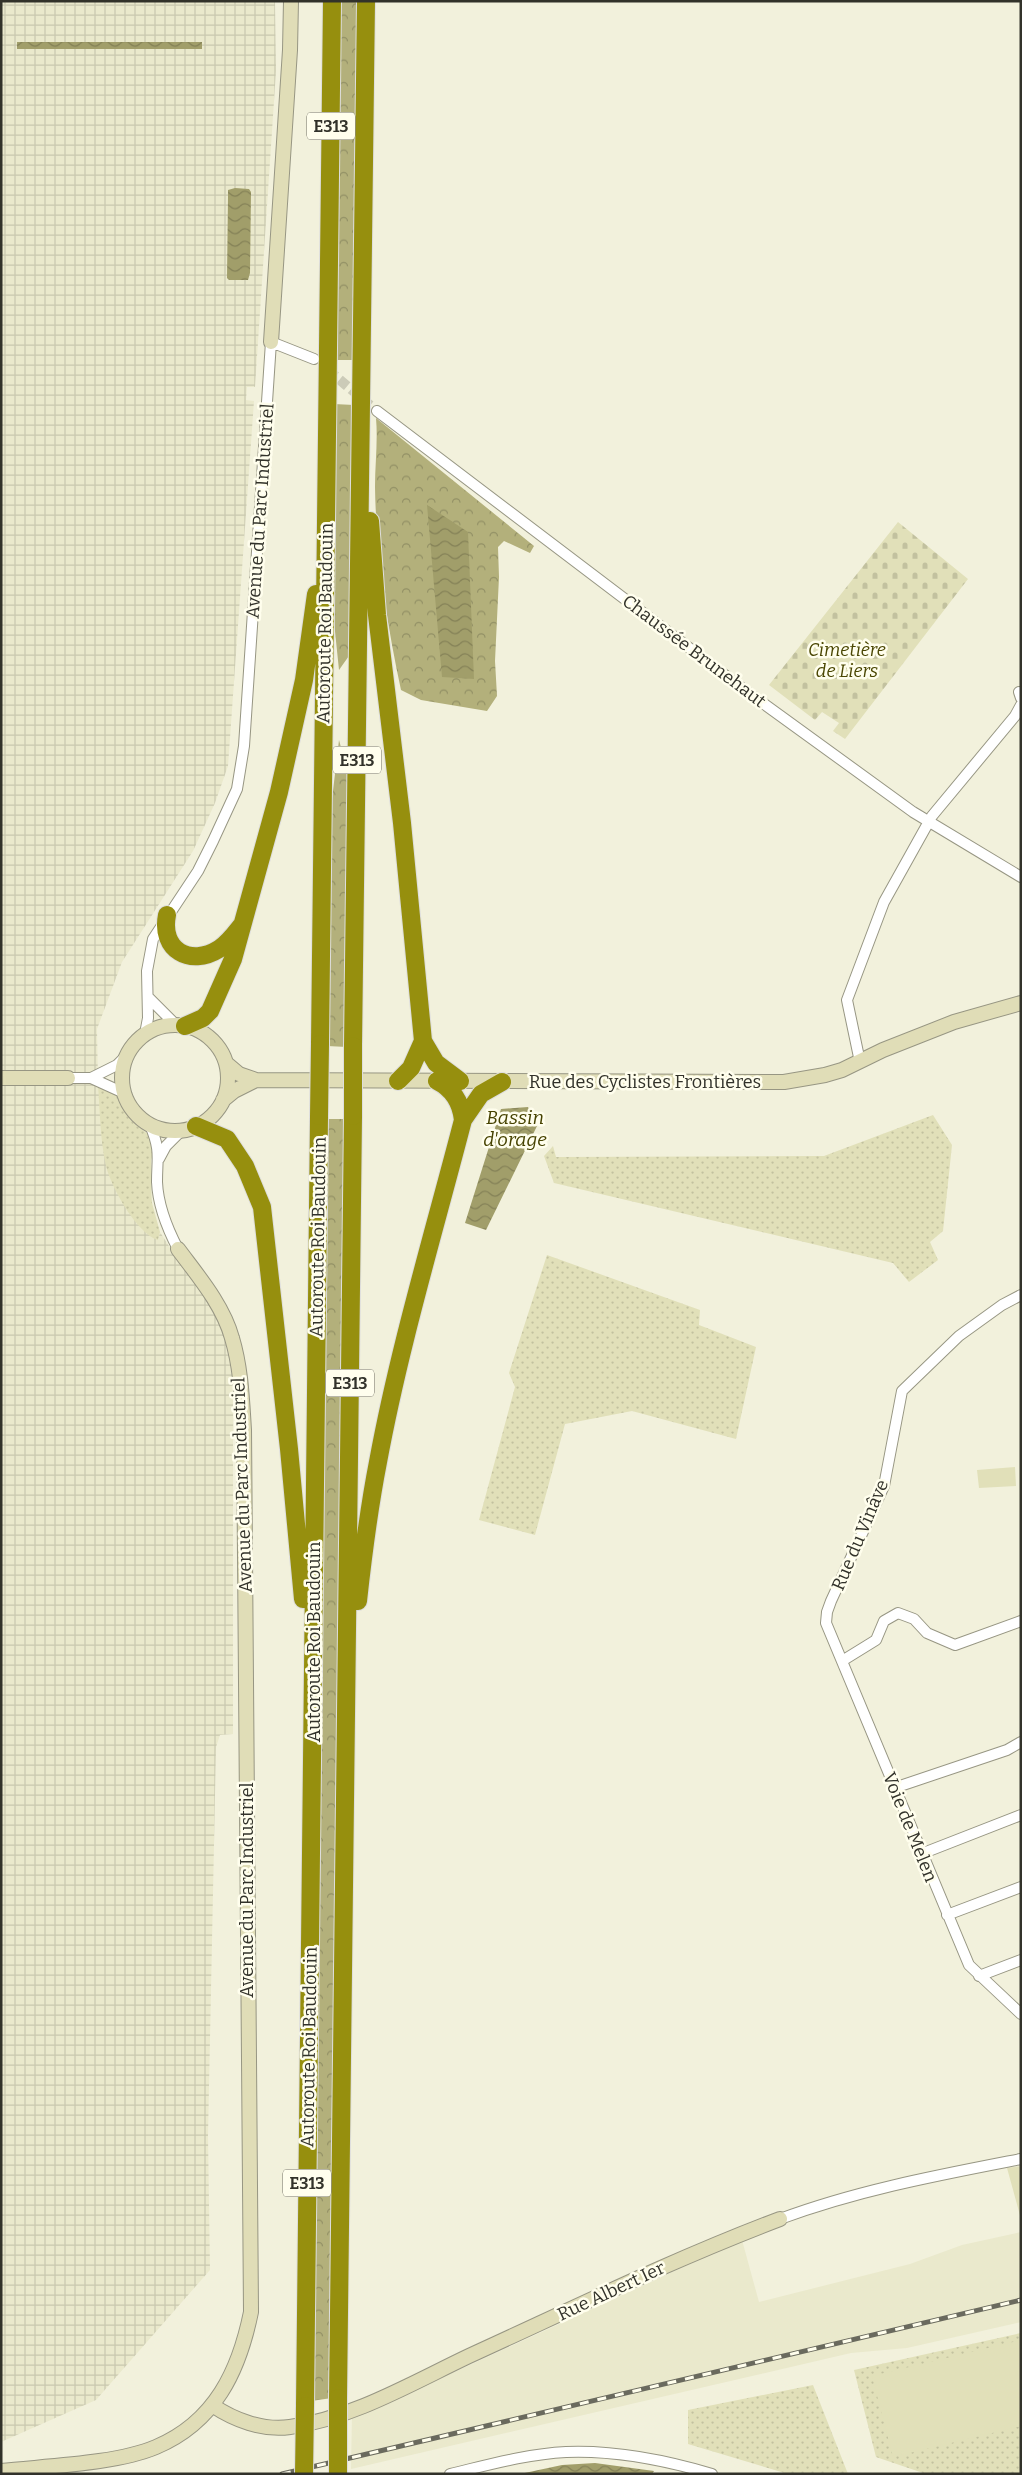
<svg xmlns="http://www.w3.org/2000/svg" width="1022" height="2475" viewBox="0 0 1022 2475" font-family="Bitter,serif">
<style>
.built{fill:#eae9cc}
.industrial{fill:url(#industrial-grid)}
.grass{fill:url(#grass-dots)}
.forest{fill:url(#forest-crowns)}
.cemetery{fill:url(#cemetery-stones)}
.garden{fill:#e1e0b9}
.water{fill:url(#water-waves)}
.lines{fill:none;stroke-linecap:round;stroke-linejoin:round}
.street-tunnel{stroke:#cccbb8;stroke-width:10;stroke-dasharray:10 5;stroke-linecap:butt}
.street-casing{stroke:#979683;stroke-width:12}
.secondary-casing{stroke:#979683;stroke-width:16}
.highway-casing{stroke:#dededd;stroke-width:20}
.street{stroke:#fff;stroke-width:10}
.secondary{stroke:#e0ddb7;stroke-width:14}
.highway{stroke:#968f0e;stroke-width:18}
.rail-casing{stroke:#6a6a5e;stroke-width:5}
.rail{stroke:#fffeed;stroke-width:3;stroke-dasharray:9;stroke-linecap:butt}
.highway-bridge-casing{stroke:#dededd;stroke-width:20;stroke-linecap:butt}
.highway-bridge{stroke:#968f0e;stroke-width:18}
.labels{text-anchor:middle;stroke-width:5;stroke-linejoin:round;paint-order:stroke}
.shield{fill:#fffeed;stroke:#706f64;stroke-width:1}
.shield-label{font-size:16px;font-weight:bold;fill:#32322a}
.street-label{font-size:18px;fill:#32322a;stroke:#fffeed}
.park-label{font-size:18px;font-style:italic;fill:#4a4602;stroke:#fffeed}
.water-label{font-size:19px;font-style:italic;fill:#464200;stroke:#fffeed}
</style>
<defs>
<pattern id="industrial-grid" width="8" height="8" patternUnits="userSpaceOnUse" patternTransform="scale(1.25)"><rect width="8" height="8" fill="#eae9cc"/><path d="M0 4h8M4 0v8" fill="none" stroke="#c9c8af"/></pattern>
<pattern id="grass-dots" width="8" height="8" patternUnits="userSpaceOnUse" patternTransform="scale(1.25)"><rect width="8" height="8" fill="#e1e0b9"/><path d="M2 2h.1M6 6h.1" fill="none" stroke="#c2c19f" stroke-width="1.8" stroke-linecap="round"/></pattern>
<pattern id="forest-crowns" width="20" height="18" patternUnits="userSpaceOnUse" patternTransform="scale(1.25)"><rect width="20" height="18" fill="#b3b07b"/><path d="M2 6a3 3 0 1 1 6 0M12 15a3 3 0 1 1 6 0" fill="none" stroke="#929065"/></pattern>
<pattern id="cemetery-stones" width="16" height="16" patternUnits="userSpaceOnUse" patternTransform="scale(1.25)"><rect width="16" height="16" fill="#e1e0b9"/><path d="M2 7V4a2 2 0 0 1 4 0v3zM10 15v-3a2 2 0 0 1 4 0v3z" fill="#c2c19f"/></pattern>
<pattern id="water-waves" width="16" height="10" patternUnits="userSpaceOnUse" patternTransform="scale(1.25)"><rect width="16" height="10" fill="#a19e6a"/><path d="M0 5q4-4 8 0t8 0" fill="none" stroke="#848157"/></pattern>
</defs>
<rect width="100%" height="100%" fill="#f2f1dc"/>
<path class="built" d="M 1021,2232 L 1021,2322 L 907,2348 L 851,2353 L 351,2469 L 352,2415 L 400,2397 L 742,2240 L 759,2302 L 910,2264 L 962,2245 Z"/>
<path class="industrial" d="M 1,1 L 275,1 L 276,71 L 255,387 L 247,387 L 246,400 L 254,401 L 228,766 L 215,803 L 193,851 L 122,962 L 97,1029 L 98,1085 L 158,1240 L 160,1232 L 174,1254 L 200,1285 L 226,1335 L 233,1383 L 233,1734 L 220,1735 L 216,1747 L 208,2136 L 210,2270 L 96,2400 L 1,2442 Z"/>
<path class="grass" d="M 98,1085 L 114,1091 L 131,1120 L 150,1136 L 155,1150 L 151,1160 L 151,1185 L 152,1203 L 160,1232 L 158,1240 C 137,1234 111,1187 106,1166 C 100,1140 100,1111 98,1085 Z
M 933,1115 L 952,1145 L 943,1231 L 930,1242 L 938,1260 L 909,1282 L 893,1263 L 554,1183 L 544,1156 L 553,1146 L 556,1157 L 824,1156 Z
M 547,1255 L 700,1310 L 699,1325 L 756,1347 L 736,1439 L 632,1411 L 565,1424 L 535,1535 L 479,1520 L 515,1387 L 509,1373 Z
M 1021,2333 L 1021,2474 L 926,2474 L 876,2457 L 854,2370 Z
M 813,2385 L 848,2474 L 788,2474 L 688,2444 L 688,2410 Z"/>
<path class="forest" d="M 339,1 L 359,1 L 355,360 L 335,360 Z
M 334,404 L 354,405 L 351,653 L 339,670 L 333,612 Z
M 376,418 L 534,546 L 530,553 L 504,541 L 498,547 L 499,577 L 495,661 L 497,696 L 487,711 L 421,700 L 401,690 C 387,624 376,555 375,487 C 375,464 378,441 376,418 Z
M 339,740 L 350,781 L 347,1047 L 327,1046 L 330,816 Z
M 327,1119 L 346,1119 L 332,2398 L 311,2401 L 321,1760 Z"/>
<path class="cemetery" d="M 898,522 L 968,579 L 845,739 L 833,731 L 839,723 L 822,712 L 815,720 L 769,685 Z"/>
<path class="garden" d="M 1015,1467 L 1016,1486 L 979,1488 L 977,1470 Z
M 1021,2166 L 1021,2219 L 1007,2168 Z
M 1021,2340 L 1021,2426 L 893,2457 L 872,2376 Z"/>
<path class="water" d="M 17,42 L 202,42 L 202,49 L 17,49 Z
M 235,188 L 249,189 L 251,192 L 250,273 L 248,280 L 229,280 L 227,278 L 228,197 L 228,190 Z
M 427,505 L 468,532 L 474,679 L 442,677 Z
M 528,1107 L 537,1126 L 486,1230 L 465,1223 L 501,1109 Z
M 595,2463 L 654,2471 L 652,2474 L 520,2474 L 562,2465 Z"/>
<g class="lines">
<path class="street-tunnel" d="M 328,370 L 377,411"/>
<g class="street-casing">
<path id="street" d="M 377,411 L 742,688 L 913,812 L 1021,877
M 1019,692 L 1021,698
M 148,997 L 176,1025
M 145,1034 L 148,1018 L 147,971 L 153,939 L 198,871 L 213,841 L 237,789 L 244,746 L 271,342 L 314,359
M 860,1062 L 847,1000 L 884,902 L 932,816 L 1015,716 L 1021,705
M 68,1078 L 91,1078 L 124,1093
M 91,1078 L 117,1065 L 126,1056
M 150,1125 C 161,1151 157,1157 157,1182 C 158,1206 167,1228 178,1249
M 159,1159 L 166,1146 L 181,1131
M 1021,1295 L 1002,1305 L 959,1336 L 902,1391 L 884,1486 L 831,1601 L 827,1612 L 826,1623 L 969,1965 L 1021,2014
M 842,1661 L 876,1640 L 884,1621 L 898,1613 L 914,1619 L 927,1633 L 955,1645 L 1021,1621
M 894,1788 L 1007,1750 L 1021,1742
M 921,1854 L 1021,1815
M 947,1915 L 1021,1887
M 979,1976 L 1021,1960
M 780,2219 C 858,2190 939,2175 1021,2159
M 450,2474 C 488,2465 527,2454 566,2452 C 616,2450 665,2460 712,2474"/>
</g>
<g class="secondary-casing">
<path id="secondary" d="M 271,342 L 290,50 L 291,1
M122 1078a53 53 0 1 1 106 0a53 53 0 1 1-106 0Z
M 226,1063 L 239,1074 L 256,1080 L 784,1082 L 825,1075 L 842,1070 L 883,1050 L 954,1022 L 1021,1003
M 1,1078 L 68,1078
M 223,1100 L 234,1091 L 256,1080
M 212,2405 C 234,2420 263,2431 290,2427 C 353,2418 412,2383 469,2356 C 572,2309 674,2259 780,2219
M 1,2471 C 46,2466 116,2464 156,2447 C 215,2422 239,2371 251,2312 L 244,1430 C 242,1399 241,1368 232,1338 C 223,1305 198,1276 178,1249"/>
</g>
<g class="highway-casing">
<path id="highway" d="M 370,521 L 377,615 L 402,823 L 423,1041 L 436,1063 L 460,1081
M 167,915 C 160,950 190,967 219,949 C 228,943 234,935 241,926
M 185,1026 L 203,1018 L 210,1011 L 233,959 L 279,792 L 304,680 L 316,594
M 320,1044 L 332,1
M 353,1046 L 366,1
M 398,1081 L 411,1068 L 423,1041
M 437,1081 C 453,1089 461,1102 463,1120
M 196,1126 L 227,1139 L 245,1166 L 262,1207 L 289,1449 L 303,1599
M 358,1601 C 363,1555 369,1508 378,1462 C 399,1348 434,1232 463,1120 L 481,1094 L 502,1082
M 338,2398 L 353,1116
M 305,2406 L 319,1116"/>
</g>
<use href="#street" class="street"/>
<use href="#secondary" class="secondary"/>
<use href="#highway" class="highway"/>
<g class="rail-casing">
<path id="rail" d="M 282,2474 L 1021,2300"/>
</g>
<use href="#rail" class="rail"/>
<g class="highway-bridge-casing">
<path id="highway-bridge" d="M 319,1116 L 320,1044
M 353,1116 L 353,1046
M 304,2474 L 305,2406
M 338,2474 L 338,2398"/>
</g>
<use href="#highway-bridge" class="highway-bridge"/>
</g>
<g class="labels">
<g class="shield">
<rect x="307" y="112.5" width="48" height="27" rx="4"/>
<rect x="333" y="746.5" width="48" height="27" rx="4"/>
<rect x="326" y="1369.5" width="48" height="27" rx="4"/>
<rect x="283" y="2169.5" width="48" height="27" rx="4"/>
</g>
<g class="shield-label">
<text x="331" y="132">E313</text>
<text x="357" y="766">E313</text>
<text x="350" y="1389">E313</text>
<text x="307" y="2189">E313</text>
</g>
<g class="street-label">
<text transform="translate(260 511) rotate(-86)" y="6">Avenue du Parc Industriel</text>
<text transform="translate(325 623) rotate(-89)" y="6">Autoroute Roi Baudouin</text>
<text transform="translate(694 651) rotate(37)" y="6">Chaussée Brunehaut</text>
<text x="645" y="1088">Rue des Cyclistes Frontières</text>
<text transform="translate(318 1237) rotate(-89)" y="6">Autoroute Roi Baudouin</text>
<text transform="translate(242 1485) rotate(-92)" y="6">Avenue du Parc Industriel</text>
<text transform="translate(860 1535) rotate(-67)" y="6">Rue du Vinâve</text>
<text transform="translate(314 1642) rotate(-90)" y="6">Autoroute Roi Baudouin</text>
<text transform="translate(910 1827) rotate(68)" y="6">Voie de Melen</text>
<text transform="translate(247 1890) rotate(-90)" y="6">Avenue du Parc Industriel</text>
<text transform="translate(309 2047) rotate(-89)" y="6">Autoroute Roi Baudouin</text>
<text transform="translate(611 2291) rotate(-25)" y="6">Rue Albert Ier</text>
</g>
<g class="park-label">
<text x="847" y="656">Cimetière<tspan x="847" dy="21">de Liers</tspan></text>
</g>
<g class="water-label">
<text x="515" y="1124">Bassin<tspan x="515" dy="22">d'orage</tspan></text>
</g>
</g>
<rect width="1022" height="2475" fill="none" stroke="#32322a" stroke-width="5"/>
</svg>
